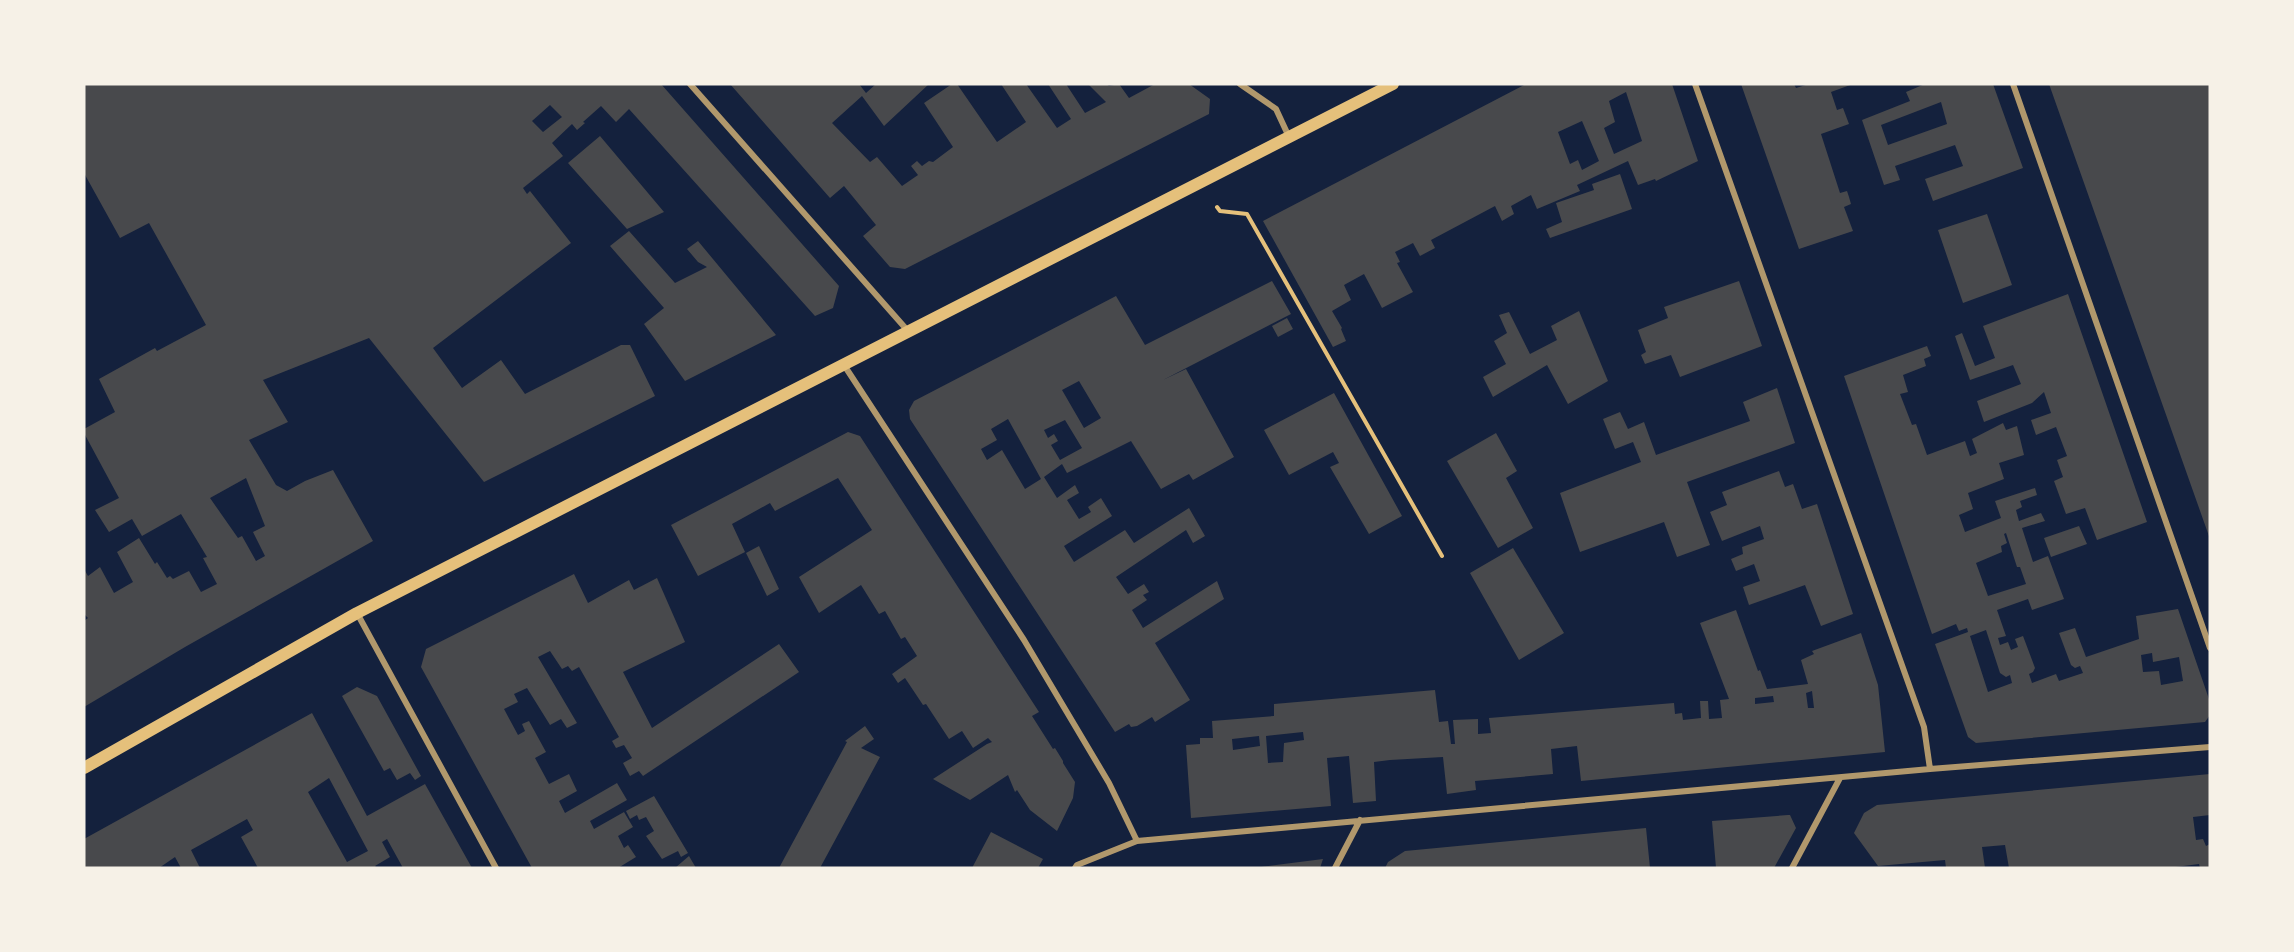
<svg xmlns="http://www.w3.org/2000/svg" width="2294" height="952" viewBox="0 0 2294 952" font-family="Inter,sans-serif">
<style>
.building{fill:#48494c;fill-rule:evenodd}
.lines{fill:none;stroke-linecap:round;stroke-linejoin:round}
.path{stroke:#e5c07b;stroke-width:4}
.minor{stroke:#b1986c;stroke-width:6}
.secondary{stroke:#e5c07b;stroke-width:12}
</style>
<rect width="100%" height="100%" fill="#14213d"/>
<path class="building" d="M 84,84 L 661,84 L 839,286 L 833,308 L 815,316 L 629,109 L 616,122 L 601,106 L 583,122 L 585,123 L 577,130 L 572,124 L 552,143 L 563,156 L 523,188 L 527,194 L 530,191 L 571,243 L 433,348 L 462,388 L 501,360 L 525,394 L 621,345 L 630,345 L 655,396 L 484,482 L 369,338 L 263,380 L 288,422 L 249,440 L 276,485 L 287,491 L 305,481 L 333,470 L 373,541 L 185,647 L 84,707 L 84,621 L 88,618 L 84,614 L 84,569 L 88,576 L 100,567 L 114,593 L 133,582 L 117,552 L 139,538 L 155,564 L 157,562 L 167,578 L 170,576 L 173,579 L 189,571 L 201,592 L 217,584 L 203,558 L 207,557 L 181,514 L 142,536 L 132,519 L 109,532 L 95,510 L 119,498 L 84,433 L 84,429 L 115,412 L 99,379 L 155,348 L 157,351 L 206,325 L 149,223 L 120,238 L 84,173 ZM 550,105 L 562,117 L 543,132 L 532,121 ZM 246,478 L 265,526 L 253,532 L 265,556 L 256,561 L 242,536 L 238,538 L 210,498 Z
M 730,84 L 859,84 L 866,93 L 876,84 L 929,84 L 884,126 L 862,96 L 832,123 L 870,162 L 877,157 L 902,186 L 918,175 L 911,166 L 917,161 L 922,166 L 929,161 L 933,162 L 953,147 L 924,103 L 952,84 L 957,84 L 997,142 L 1026,122 L 1001,84 L 1026,84 L 1057,128 L 1071,119 L 1048,84 L 1066,84 L 1085,113 L 1106,102 L 1088,84 L 1106,84 L 1109,86 L 1119,84 L 1129,98 L 1155,84 L 1189,84 L 1210,99 L 1209,114 L 905,269 L 890,267 L 863,236 L 876,225 L 844,186 L 830,198 Z
M 1526,84 L 1672,84 L 1698,161 L 1656,181 L 1655,179 L 1638,185 L 1628,161 L 1577,185 L 1580,191 L 1537,209 L 1531,195 L 1511,206 L 1514,214 L 1502,221 L 1495,206 L 1431,240 L 1435,248 L 1420,256 L 1413,243 L 1395,252 L 1400,262 L 1397,263 L 1413,292 L 1382,308 L 1364,274 L 1344,285 L 1351,300 L 1332,311 L 1342,328 L 1341,329 L 1346,341 L 1333,347 L 1263,221 ZM 1626,92 L 1642,141 L 1614,154 L 1604,128 L 1615,122 L 1609,101 ZM 1582,121 L 1599,161 L 1582,170 L 1578,160 L 1570,164 L 1558,132 Z
M 1741,84 L 1794,84 L 1796,88 L 1809,84 L 1853,84 L 1831,92 L 1837,110 L 1843,108 L 1849,124 L 1821,134 L 1840,193 L 1847,191 L 1849,197 L 1851,204 L 1844,207 L 1853,231 L 1799,249 Z
M 1925,84 L 1993,84 L 2023,168 L 1933,201 L 1925,179 L 1963,166 L 1955,145 L 1895,166 L 1900,180 L 1884,185 L 1862,120 L 1910,101 L 1906,92 ZM 1941,102 L 1947,124 L 1888,145 L 1881,125 Z
M 2049,84 L 2210,84 L 2210,539 Z
M 600,136 L 664,212 L 627,229 L 568,163 Z
M 1620,174 L 1632,209 L 1550,238 L 1546,229 L 1562,222 L 1556,203 L 1594,190 L 1592,184 Z
M 1987,214 L 2012,285 L 1963,303 L 1938,230 Z
M 629,231 L 675,283 L 707,267 L 698,262 L 687,249 L 698,241 L 776,335 L 685,381 L 644,324 L 664,308 L 610,246 Z
M 1272,281 L 1291,314 L 1163,380 L 1186,369 L 1234,457 L 1193,480 L 1189,474 L 1161,489 L 1131,441 L 1067,473 L 1062,464 L 1044,477 L 1057,498 L 1075,485 L 1079,493 L 1067,500 L 1079,519 L 1091,512 L 1088,507 L 1101,498 L 1112,516 L 1064,546 L 1074,562 L 1125,530 L 1134,543 L 1189,508 L 1205,536 L 1193,543 L 1186,530 L 1116,577 L 1128,594 L 1144,584 L 1149,592 L 1143,595 L 1147,600 L 1132,610 L 1143,628 L 1217,581 L 1224,599 L 1155,643 L 1190,700 L 1155,722 L 1152,717 L 1137,726 L 1131,727 L 1129,724 L 1115,732 L 910,419 L 909,410 L 914,401 L 1116,296 L 1145,345 ZM 1079,381 L 1101,418 L 1084,428 L 1062,390 ZM 1008,419 L 1041,479 L 1025,489 L 1002,450 L 987,460 L 981,449 L 997,440 L 991,429 ZM 1065,420 L 1082,448 L 1060,460 L 1051,445 L 1058,441 L 1054,434 L 1048,438 L 1044,430 Z
M 1739,281 L 1762,346 L 1680,377 L 1671,355 L 1645,364 L 1641,355 L 1646,352 L 1638,330 L 1668,318 L 1664,307 Z
M 2068,294 L 2147,522 L 2097,540 L 2085,508 L 2066,514 L 2054,481 L 2063,477 L 2057,460 L 2067,456 L 2056,427 L 2036,435 L 2031,420 L 2051,413 L 2044,392 L 2032,403 L 1984,422 L 1977,401 L 2021,384 L 2013,365 L 1970,380 L 1955,336 L 1962,333 L 1975,366 L 1995,358 L 1983,326 Z
M 1579,311 L 1608,381 L 1568,404 L 1547,365 L 1493,397 L 1483,377 L 1506,364 L 1494,341 L 1507,333 L 1499,315 L 1509,312 L 1530,354 L 1557,340 L 1551,326 Z
M 1287,318 L 1293,329 L 1278,337 L 1272,326 Z
M 1927,346 L 1931,356 L 1924,359 L 1926,366 L 1903,375 L 1908,392 L 1900,394 L 1912,425 L 1916,424 L 1927,455 L 1965,441 L 1970,456 L 1977,453 L 1972,439 L 2003,423 L 2006,430 L 2017,426 L 2024,455 L 1999,463 L 2004,479 L 1968,493 L 1973,509 L 1959,515 L 1965,532 L 2001,518 L 1995,501 L 2035,488 L 2037,495 L 2020,501 L 2022,507 L 2016,510 L 2019,521 L 2041,513 L 2045,521 L 2022,528 L 2033,562 L 2048,556 L 2064,599 L 2032,610 L 2028,599 L 1997,610 L 2006,636 L 1998,638 L 2000,645 L 2008,642 L 2011,650 L 2018,647 L 2015,639 L 2023,636 L 2035,668 L 2033,672 L 2029,674 L 2032,683 L 2056,674 L 2059,681 L 2083,673 L 2080,666 L 2075,668 L 2071,665 L 2059,633 L 2075,628 L 2086,657 L 2139,639 L 2136,616 L 2178,609 L 2210,702 L 2210,715 L 2205,722 L 1976,743 L 1968,737 L 1935,644 L 1968,632 L 1967,628 L 1959,631 L 1956,624 L 1932,634 L 1844,376 ZM 2006,533 L 2017,567 L 2020,567 L 2026,584 L 1988,596 L 1976,563 L 2002,552 L 2001,546 L 2007,543 L 2004,534 ZM 1986,630 L 2000,673 L 2006,677 L 2010,675 L 2012,683 L 1988,692 L 1970,636 ZM 2152,653 L 2153,662 L 2179,657 L 2183,681 L 2161,685 L 2159,671 L 2143,672 L 2141,655 Z
M 1777,388 L 1795,443 L 1687,482 L 1710,545 L 1677,557 L 1664,522 L 1580,552 L 1560,493 L 1641,462 L 1633,442 L 1615,449 L 1603,419 L 1620,412 L 1628,429 L 1644,422 L 1656,455 L 1750,421 L 1743,402 Z
M 1334,393 L 1402,516 L 1369,534 L 1330,467 L 1339,463 L 1333,452 L 1289,475 L 1264,430 Z
M 848,432 L 860,436 L 1039,712 L 1032,716 L 1053,749 L 1055,748 L 1063,761 L 1063,763 L 1075,782 L 1073,798 L 1057,831 L 1030,810 L 1017,790 L 1015,792 L 1008,775 L 970,800 L 933,779 L 987,744 L 992,742 L 988,738 L 973,748 L 962,731 L 949,739 L 926,704 L 923,705 L 905,678 L 898,683 L 892,674 L 917,656 L 905,637 L 901,639 L 885,611 L 879,614 L 861,585 L 819,613 L 799,577 L 872,530 L 838,478 L 775,511 L 770,503 L 732,524 L 745,552 L 698,576 L 671,525 Z
M 1496,433 L 1517,471 L 1506,478 L 1533,528 L 1498,548 L 1447,461 Z
M 1779,471 L 1785,487 L 1793,484 L 1802,509 L 1817,504 L 1853,614 L 1821,626 L 1805,585 L 1749,605 L 1743,587 L 1760,581 L 1754,564 L 1736,571 L 1731,559 L 1743,554 L 1742,547 L 1764,539 L 1760,526 L 1722,541 L 1710,512 L 1727,505 L 1722,492 Z
M 2079,526 L 2087,544 L 2051,557 L 2044,538 Z
M 759,546 L 779,589 L 767,596 L 746,553 Z
M 1513,548 L 1564,633 L 1519,660 L 1470,573 Z
M 574,574 L 588,603 L 629,580 L 634,590 L 657,578 L 685,642 L 623,672 L 652,728 L 779,644 L 799,672 L 643,776 L 639,771 L 630,776 L 623,763 L 632,758 L 624,745 L 616,748 L 612,741 L 619,737 L 579,667 L 572,671 L 568,666 L 562,669 L 550,651 L 538,657 L 577,723 L 567,728 L 561,719 L 550,725 L 527,688 L 514,694 L 518,702 L 504,709 L 518,735 L 525,731 L 522,724 L 529,721 L 546,752 L 535,758 L 549,784 L 569,774 L 577,791 L 559,801 L 565,813 L 617,783 L 627,800 L 590,821 L 594,829 L 624,812 L 633,827 L 618,836 L 624,848 L 628,845 L 636,857 L 618,868 L 532,868 L 421,667 L 426,649 Z
M 1736,610 L 1758,671 L 1760,670 L 1767,689 L 1808,684 L 1801,660 L 1814,654 L 1812,651 L 1861,633 L 1878,685 L 1885,752 L 1581,781 L 1577,746 L 1551,749 L 1553,774 L 1475,781 L 1476,790 L 1447,794 L 1443,757 L 1390,760 L 1374,762 L 1376,801 L 1353,803 L 1349,756 L 1327,758 L 1331,806 L 1191,818 L 1186,745 L 1200,744 L 1200,738 L 1213,738 L 1212,721 L 1274,716 L 1274,704 L 1435,690 L 1439,722 L 1448,721 L 1451,744 L 1455,744 L 1453,720 L 1478,719 L 1478,734 L 1491,733 L 1489,718 L 1674,703 L 1675,714 L 1682,713 L 1683,720 L 1701,718 L 1700,701 L 1708,701 L 1709,719 L 1722,718 L 1720,700 L 1729,699 L 1700,623 ZM 1812,691 L 1814,708 L 1808,708 L 1806,693 ZM 1773,696 L 1774,702 L 1755,704 L 1755,698 ZM 1303,732 L 1304,740 L 1284,743 L 1283,762 L 1268,763 L 1266,736 ZM 1259,736 L 1260,746 L 1233,750 L 1232,739 Z
M 357,687 L 377,696 L 421,776 L 415,780 L 410,773 L 397,780 L 390,768 L 384,771 L 342,696 Z
M 312,713 L 367,816 L 425,784 L 472,868 L 403,868 L 387,839 L 382,842 L 390,857 L 375,866 L 377,868 L 258,868 L 241,837 L 253,830 L 247,819 L 191,850 L 200,868 L 181,868 L 175,857 L 159,868 L 84,868 L 84,839 ZM 329,778 L 368,851 L 347,862 L 308,792 Z
M 865,726 L 874,739 L 861,748 L 880,757 L 820,868 L 779,868 L 847,742 L 845,741 Z
M 2210,774 L 2210,815 L 2193,817 L 2196,840 L 2203,839 L 2206,846 L 2210,844 L 2210,868 L 2200,868 L 2199,864 L 2168,868 L 2009,868 L 2005,845 L 1982,847 L 1985,868 L 1946,868 L 1945,860 L 1878,866 L 1854,833 L 1864,813 L 1877,805 Z
M 654,796 L 688,853 L 681,857 L 678,851 L 662,859 L 646,836 L 654,831 L 646,817 L 639,820 L 637,815 L 630,819 L 626,811 Z
M 1788,815 L 1790,815 L 1796,828 L 1774,868 L 1716,868 L 1712,821 Z
M 1646,828 L 1650,868 L 1385,868 L 1388,862 L 1405,851 Z
M 991,832 L 1043,859 L 1038,868 L 972,868 Z
M 689,856 L 696,868 L 675,868 Z
M 1323,859 L 1320,868 L 1261,868 L 1261,867 Z"/>
<g class="lines">
<path class="path" d="M 1217,207 L 1220,211 L 1247,214 L 1442,556"/>
<path class="minor" d="M 690,84 L 908,331
M 1240,84 L 1276,109 L 1289,137
M 1695,84 L 1924,727 L 1930,769
M 2013,84 L 2210,648
M 844,365 L 1024,640 L 1109,783 L 1137,841
M 357,613 L 496,868
M 1075,868 L 1077,865 L 1137,841 L 1930,769 L 2210,747
M 1335,868 L 1360,820
M 1792,868 L 1840,778"/>
<path class="secondary" d="M 84,768 L 357,613 L 1393,84"/>
</g>
<rect width="2294" height="952" fill="none" stroke="#f6f1e7" stroke-width="171"/>
</svg>
